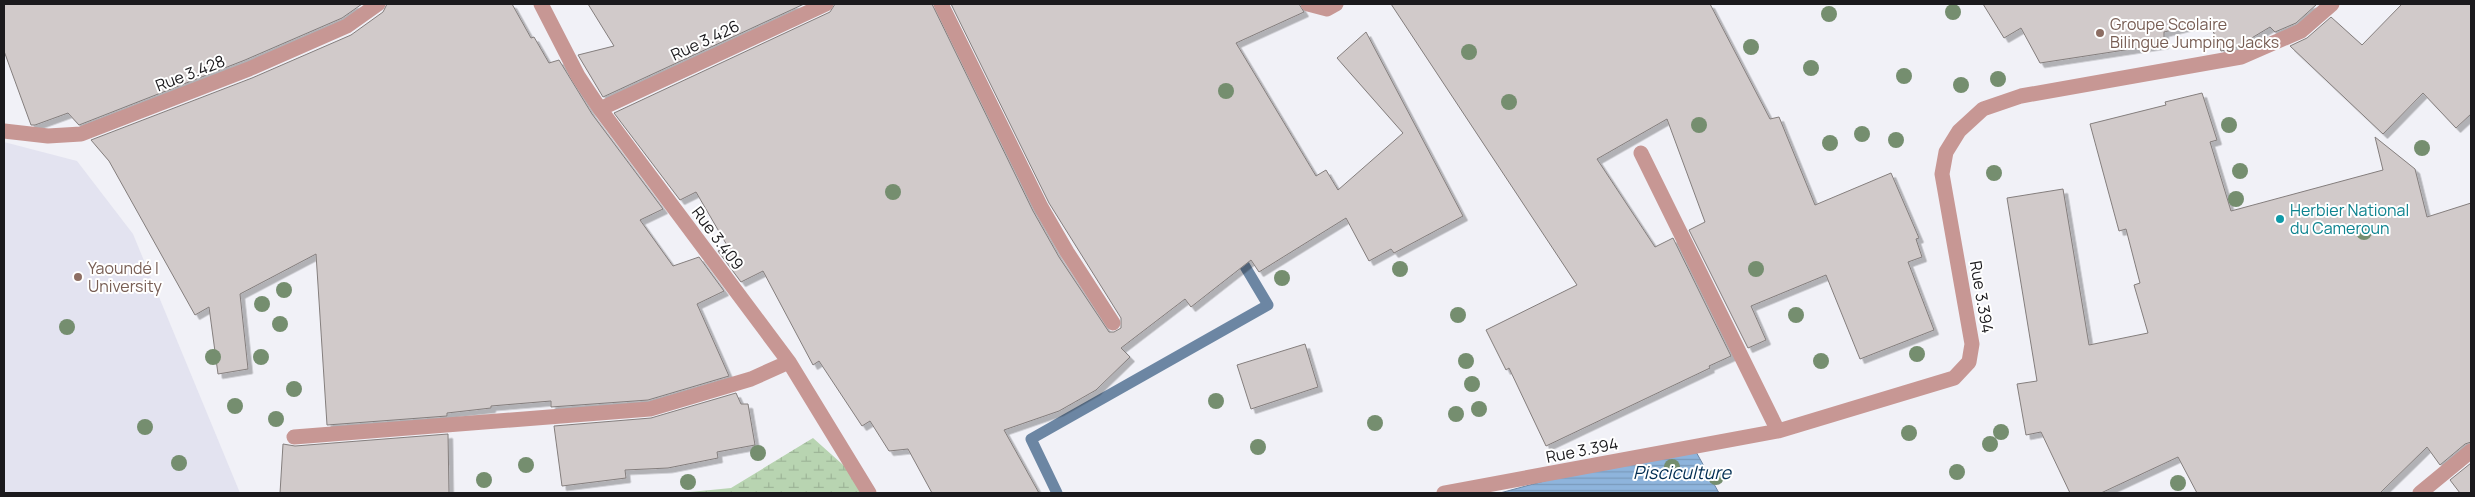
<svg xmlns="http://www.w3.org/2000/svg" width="2475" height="497" viewBox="0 0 2475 497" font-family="Manrope,sans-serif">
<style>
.built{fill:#e3e3f0}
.wetland{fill:url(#wetland-marsh)}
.water{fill:url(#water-rules);stroke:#6c86a3}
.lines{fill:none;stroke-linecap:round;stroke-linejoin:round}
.stream{stroke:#6c86a3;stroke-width:11}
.building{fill:#d1caca;stroke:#847e7d;filter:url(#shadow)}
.street{stroke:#c79794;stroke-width:15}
.tree{fill:#758e6f}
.education-dot{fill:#8d6e63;stroke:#fff;stroke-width:2}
.culture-dot{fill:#0f9aa8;stroke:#fff;stroke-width:2}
.labels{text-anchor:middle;stroke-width:4;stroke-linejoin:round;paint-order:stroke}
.education-label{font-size:16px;fill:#785e54;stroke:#fff;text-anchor:start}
.street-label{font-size:16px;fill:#1b1a1d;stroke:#fff}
.culture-label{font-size:16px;fill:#0d838f;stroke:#fff;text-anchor:start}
.water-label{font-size:18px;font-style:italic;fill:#012d52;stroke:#fff}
</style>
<defs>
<pattern id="wetland-marsh" width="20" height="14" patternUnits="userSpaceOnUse" patternTransform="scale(1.25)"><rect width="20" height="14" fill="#b8d4b1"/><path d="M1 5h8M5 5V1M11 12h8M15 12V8" fill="none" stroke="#9eb598"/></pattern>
<pattern id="water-rules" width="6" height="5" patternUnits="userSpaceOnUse" patternTransform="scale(1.25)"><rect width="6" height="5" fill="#8eb4dc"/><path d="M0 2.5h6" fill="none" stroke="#7a9abc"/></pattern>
<filter id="shadow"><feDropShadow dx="4.5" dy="4.5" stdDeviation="0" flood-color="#0004"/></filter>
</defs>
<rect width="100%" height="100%" fill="#f1f1f7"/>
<path class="built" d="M 4,142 L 77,161 L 133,234 L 240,493 L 4,493 Z"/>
<path class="wetland" d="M 813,438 L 860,480 L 868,493 L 680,493 L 731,488 Z"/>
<path class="water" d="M 1695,450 L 1719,493 L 1500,493 L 1622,460 Z"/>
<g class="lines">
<path class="stream" d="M 1057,493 L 1031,439 L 1268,305 L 1237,253"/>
</g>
<path class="building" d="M 4,4 L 362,4 L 342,18 L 245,60 L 79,125 L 68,113 L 35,125 L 31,125 L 4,51 Z
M 387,4 L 512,4 L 531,38 L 534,37 L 549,63 L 559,60 L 592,114 L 663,209 L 640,220 L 673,266 L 699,257 L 724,291 L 697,304 L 729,376 L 648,400 L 551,407 L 551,401 L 491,406 L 491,408 L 447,413 L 447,416 L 327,425 L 316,254 L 240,294 L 248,369 L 218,374 L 209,307 L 195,315 L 109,161 L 91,140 L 252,78 L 351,35 L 383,12 Z
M 588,4 L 804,4 L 603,97 L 578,55 L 614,46 Z
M 835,4 L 932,4 L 1033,211 L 1059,257 L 1109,332 L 1114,332 L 1121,328 L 1121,318 L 1049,203 L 951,4 L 1299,4 L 1304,12 L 1236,43 L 1316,176 L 1326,170 L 1338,190 L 1403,133 L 1337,58 L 1366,32 L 1463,216 L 1394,253 L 1391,249 L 1369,261 L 1346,218 L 1259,272 L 1251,260 L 1191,307 L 1185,299 L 1121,348 L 1130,357 L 1096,390 L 1059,411 L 1004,430 L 1039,493 L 932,493 L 908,449 L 889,451 L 870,421 L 862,426 L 819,361 L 813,365 L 763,271 L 741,282 L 718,251 L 728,247 L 696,192 L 680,200 L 614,113 L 830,12 Z
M 1391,4 L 1710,4 L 1770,119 L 1779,117 L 1815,205 L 1891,173 L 1919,238 L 1916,239 L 1922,257 L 1908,262 L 1934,330 L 1860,359 L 1826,275 L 1751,306 L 1766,340 L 1748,348 L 1689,230 L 1705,222 L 1667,119 L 1597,159 L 1655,247 L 1673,238 L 1731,356 L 1709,366 L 1710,368 L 1546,446 L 1509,368 L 1506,370 L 1486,330 L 1577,285 Z
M 1983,4 L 2317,4 L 2296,23 L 2275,32 L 2270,27 L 2235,48 L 2221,51 L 2209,21 L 2164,32 L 2164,44 L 2040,63 L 2021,28 L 2004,38 Z
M 2402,4 L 2471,4 L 2471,114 L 2456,128 L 2423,93 L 2383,134 L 2290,46 L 2307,38 L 2331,17 L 2362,45 Z
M 2202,93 L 2217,140 L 2210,142 L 2231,211 L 2383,170 L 2375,137 L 2415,169 L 2427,217 L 2471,203 L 2471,442 L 2465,444 L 2440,465 L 2427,447 L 2380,493 L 2197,493 L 2178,457 L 2101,493 L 2070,493 L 2041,432 L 2026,435 L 2017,384 L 2037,381 L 2007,198 L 2063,189 L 2089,345 L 2148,333 L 2134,285 L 2140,283 L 2126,229 L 2119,231 L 2090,124 L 2166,105 L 2165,102 Z
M 1305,344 L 1318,387 L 1251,409 L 1237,365 Z
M 736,393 L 741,404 L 748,404 L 755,445 L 717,452 L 718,458 L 668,468 L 625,470 L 626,478 L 562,486 L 554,426 L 651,418 Z
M 448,434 L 449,493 L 280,493 L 283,444 L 295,446 Z
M 2471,463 L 2471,493 L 2460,493 L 2450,480 Z"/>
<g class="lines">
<path class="street" d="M 541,4 L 578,76 L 600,109 L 789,362 L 869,493
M 941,4 L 1041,207 L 1067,252 L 1113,323
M 1308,4 L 1327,9 L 1336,4
M 600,109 L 826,4
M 4,131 L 48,136 L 81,134 L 249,69 L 347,26 L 378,4
M 1641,153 L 1778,431
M 294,437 L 650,409 L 751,379 L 789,362
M 1444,493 L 1778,431 L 1954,378 L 1969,362 L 1972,344 L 1942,174 L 1946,152 L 1959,131 L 1983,109 L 2021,96 L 2241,57 L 2301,31 L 2332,4
M 2420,493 L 2471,451"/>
</g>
<g class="tree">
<circle cx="1953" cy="12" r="8"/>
<circle cx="1829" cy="14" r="8"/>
<circle cx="1751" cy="47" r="8"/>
<circle cx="1469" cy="52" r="8"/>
<circle cx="1811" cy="68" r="8"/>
<circle cx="1904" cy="76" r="8"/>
<circle cx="1998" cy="79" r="8"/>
<circle cx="1961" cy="85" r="8"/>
<circle cx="1226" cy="91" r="8"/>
<circle cx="1509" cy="102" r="8"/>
<circle cx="1699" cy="125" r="8"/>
<circle cx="2229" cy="125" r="8"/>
<circle cx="1862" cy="134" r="8"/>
<circle cx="1896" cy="140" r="8"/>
<circle cx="1830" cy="143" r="8"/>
<circle cx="2422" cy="148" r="8"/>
<circle cx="2240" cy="171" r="8"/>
<circle cx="1994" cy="173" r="8"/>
<circle cx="893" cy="192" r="8"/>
<circle cx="2236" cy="199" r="8"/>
<circle cx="2364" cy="232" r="8"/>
<circle cx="1400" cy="269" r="8"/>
<circle cx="1756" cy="269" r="8"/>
<circle cx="1282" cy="278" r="8"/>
<circle cx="284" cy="290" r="8"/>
<circle cx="262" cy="304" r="8"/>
<circle cx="1458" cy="315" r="8"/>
<circle cx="1796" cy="315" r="8"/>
<circle cx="280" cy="324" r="8"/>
<circle cx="67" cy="327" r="8"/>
<circle cx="1917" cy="354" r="8"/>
<circle cx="213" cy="357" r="8"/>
<circle cx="261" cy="357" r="8"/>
<circle cx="1466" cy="361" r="8"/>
<circle cx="1821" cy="361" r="8"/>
<circle cx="1472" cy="384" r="8"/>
<circle cx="294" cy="389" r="8"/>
<circle cx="1216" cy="401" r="8"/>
<circle cx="235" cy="406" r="8"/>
<circle cx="1479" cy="409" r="8"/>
<circle cx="1456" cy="414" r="8"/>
<circle cx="276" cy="419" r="8"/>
<circle cx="1375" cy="423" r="8"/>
<circle cx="145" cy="427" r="8"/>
<circle cx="2001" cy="432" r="8"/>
<circle cx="1909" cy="433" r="8"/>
<circle cx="1990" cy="444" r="8"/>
<circle cx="1258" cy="447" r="8"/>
<circle cx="758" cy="453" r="8"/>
<circle cx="179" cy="463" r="8"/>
<circle cx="526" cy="465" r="8"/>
<circle cx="1672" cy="467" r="8"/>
<circle cx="1957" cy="472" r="8"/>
<circle cx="1716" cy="477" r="8"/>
<circle cx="484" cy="480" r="8"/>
<circle cx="688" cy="482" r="8"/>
<circle cx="2178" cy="483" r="8"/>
</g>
<g class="education-dot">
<circle cx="2100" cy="33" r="5"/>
<circle cx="78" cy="277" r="5"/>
</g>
<circle class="culture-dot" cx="2280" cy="219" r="5"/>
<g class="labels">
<g class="education-label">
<text x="2110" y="30">Groupe Scolaire<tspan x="2110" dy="18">Bilingue Jumping Jacks</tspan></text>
<text x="88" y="274">Yaoundé I<tspan x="88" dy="18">University</tspan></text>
</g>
<g class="street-label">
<text transform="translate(705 40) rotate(-25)" y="6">Rue 3.426</text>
<text transform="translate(190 73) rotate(-21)" y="6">Rue 3.428</text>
<text transform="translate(718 238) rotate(53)" y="6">Rue 3.409</text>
<text transform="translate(1982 297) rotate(80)" y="6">Rue 3.394</text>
<text transform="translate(1582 450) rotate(-11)" y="6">Rue 3.394</text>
</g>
<g class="culture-label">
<text x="2290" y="216">Herbier National<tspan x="2290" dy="18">du Cameroun</tspan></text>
</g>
<g class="water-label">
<text x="1682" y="479">Pisciculture</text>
</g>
</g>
<rect width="2475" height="497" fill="none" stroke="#1b1a1d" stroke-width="10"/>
</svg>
